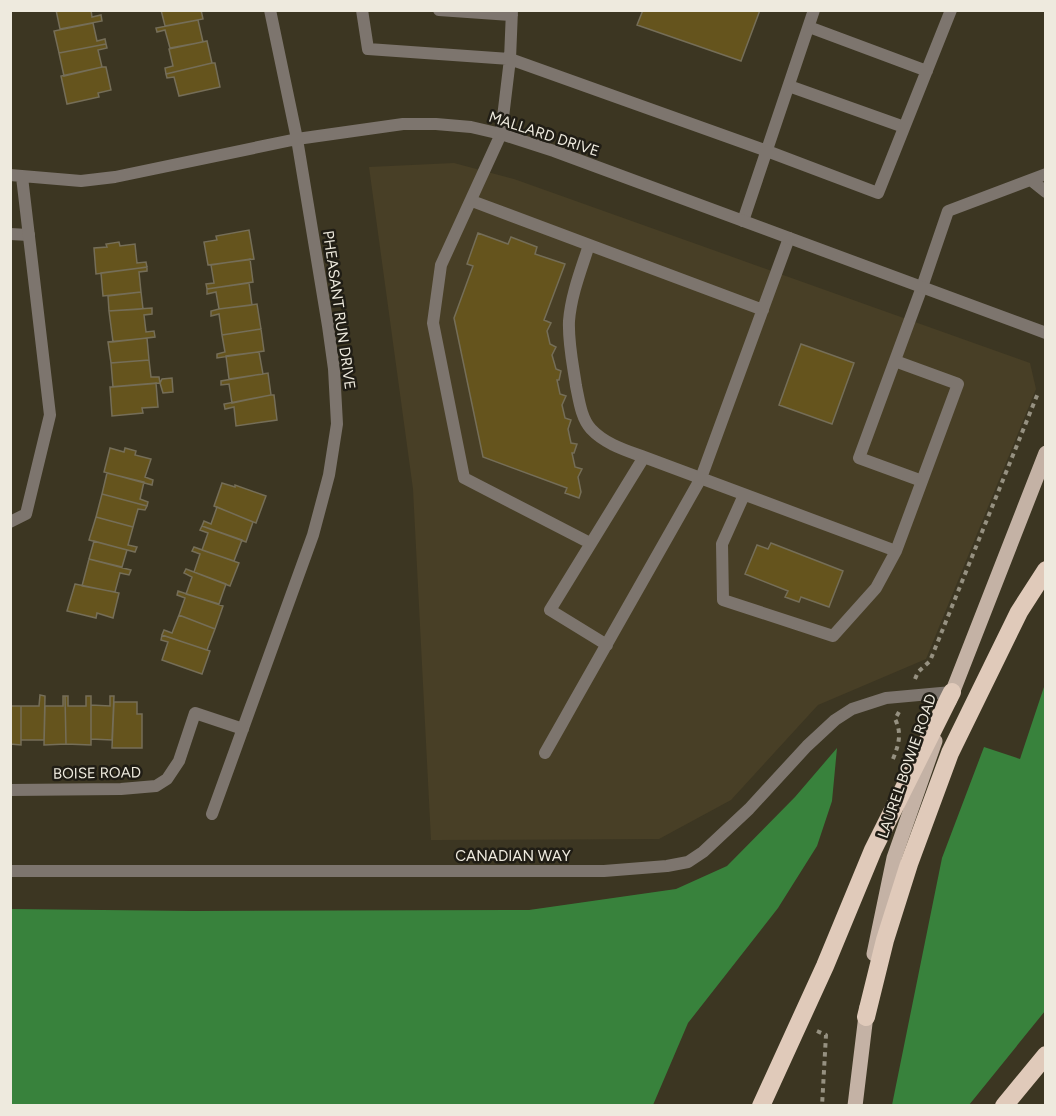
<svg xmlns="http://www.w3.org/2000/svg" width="1056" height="1116" viewBox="0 0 1056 1116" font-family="Figtree,sans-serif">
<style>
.built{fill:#483f26}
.forest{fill:#38823c}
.building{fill:#65541d;stroke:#756e58;stroke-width:1.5}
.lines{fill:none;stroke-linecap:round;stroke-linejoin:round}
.path{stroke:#969181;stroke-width:4;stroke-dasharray:4.5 4.5;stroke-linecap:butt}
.service{stroke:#7d756e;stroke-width:12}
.minor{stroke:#7d756e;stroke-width:12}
.primary{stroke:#c4b2a5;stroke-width:15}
.motorway{stroke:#e0caba;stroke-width:18}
.labels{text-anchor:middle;stroke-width:5;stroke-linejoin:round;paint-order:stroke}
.street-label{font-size:15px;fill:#eeeade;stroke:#201d15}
</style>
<rect width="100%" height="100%" fill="#3c3622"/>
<path class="built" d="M 454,163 L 514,179 L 1030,363 L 1036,389 L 926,659 L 818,705 L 731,800 L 659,839 L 431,840 L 413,489 L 369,167 Z"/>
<path class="forest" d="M 1045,684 L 1045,1011 L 969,1105 L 892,1105 L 942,858 L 984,747 L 1020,759 Z
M 837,748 L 832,801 L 817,846 L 778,908 L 688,1023 L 653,1105 L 11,1105 L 11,909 L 194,911 L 529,910 L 676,889 L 727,866 L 795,797 Z"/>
<path class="building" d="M 56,10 L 91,10 L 92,17 L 101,15 L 102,21 L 60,29 Z
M 161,10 L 201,10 L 203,19 L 165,26 Z
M 643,10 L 760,10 L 741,61 L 637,25 Z
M 198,20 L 203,42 L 170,48 L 165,30 L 157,32 L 156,28 Z
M 93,23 L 97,41 L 105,39 L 106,44 L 59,53 L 54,31 Z
M 207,41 L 212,63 L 166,74 L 165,68 L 173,66 L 169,49 Z
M 106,44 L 107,48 L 98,50 L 102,67 L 64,76 L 59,53 Z
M 212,63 L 215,63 L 220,87 L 179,96 L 174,77 L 167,78 L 166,74 Z
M 102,67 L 106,67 L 111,90 L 98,93 L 99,97 L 67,104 L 61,76 Z
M 249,230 L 254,259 L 208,265 L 204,242 L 217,240 L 216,236 Z
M 478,233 L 508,244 L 511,237 L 537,247 L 535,254 L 565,264 L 544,320 L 551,323 L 547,331 L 550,344 L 556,347 L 552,355 L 556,369 L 561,371 L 559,380 L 557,380 L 560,394 L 566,396 L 562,405 L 565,418 L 571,420 L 568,429 L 571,443 L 577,444 L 574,453 L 572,453 L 575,467 L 582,469 L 578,477 L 581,492 L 579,498 L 565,493 L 567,488 L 483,457 L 454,318 L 473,266 L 467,264 Z
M 119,242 L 120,246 L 135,244 L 137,263 L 146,262 L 147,267 L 96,274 L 94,248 L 107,247 L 106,244 Z
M 250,259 L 253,282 L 207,289 L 206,284 L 214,283 L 211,265 Z
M 147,267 L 147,271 L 139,272 L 141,292 L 103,296 L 101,273 Z
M 249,283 L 252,305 L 219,309 L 216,292 L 207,294 L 207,289 Z
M 141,292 L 143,309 L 109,311 L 108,296 Z
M 257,304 L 261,329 L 222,335 L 219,314 L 211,316 L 211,311 L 219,309 Z
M 152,308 L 152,314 L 144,315 L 146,332 L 154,331 L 155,337 L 113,342 L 109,311 Z
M 261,329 L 264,351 L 217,358 L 217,354 L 225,352 L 222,335 Z
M 147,338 L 149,360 L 111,363 L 108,342 Z
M 801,344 L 854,363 L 832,424 L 779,405 Z
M 259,352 L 263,374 L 229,379 L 226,356 Z
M 149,360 L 151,377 L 159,377 L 160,383 L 113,387 L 111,363 Z
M 268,373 L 271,395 L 232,403 L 229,384 L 221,385 L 221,381 Z
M 172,378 L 173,392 L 163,393 L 160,383 L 162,379 Z
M 156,383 L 158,407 L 142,408 L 143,413 L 112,416 L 110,387 Z
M 271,395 L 274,395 L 277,420 L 236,426 L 234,407 L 225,409 L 224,404 Z
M 110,448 L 124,452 L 125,448 L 136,451 L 135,455 L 151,459 L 145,477 L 153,480 L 152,485 L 104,472 Z
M 107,473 L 144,482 L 140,499 L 148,502 L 147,506 L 102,494 Z
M 222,483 L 235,487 L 235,485 L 266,496 L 256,523 L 214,506 Z
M 102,494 L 147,506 L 145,510 L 138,509 L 133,527 L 96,517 Z
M 217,507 L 253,522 L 246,542 L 202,526 L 204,521 L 211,524 Z
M 96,517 L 133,527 L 128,545 L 137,547 L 135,552 L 89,540 Z
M 202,526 L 242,540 L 234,561 L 202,550 L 208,533 L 200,530 Z
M 94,541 L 127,550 L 122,567 L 89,559 Z
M 771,543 L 843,571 L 829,607 L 801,597 L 799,602 L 785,597 L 788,591 L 745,574 L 757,545 L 768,549 Z
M 194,547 L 239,563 L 230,586 L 194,572 L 200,554 L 192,551 Z
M 89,559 L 131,570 L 129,575 L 120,573 L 115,592 L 82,586 Z
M 186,569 L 226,584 L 219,604 L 186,594 L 192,577 L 184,573 Z
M 75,584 L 119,593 L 113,618 L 97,613 L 96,618 L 67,611 Z
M 178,591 L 223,606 L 215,629 L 179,615 L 185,598 L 177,595 Z
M 179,615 L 215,629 L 207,650 L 162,635 L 164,630 L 172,633 Z
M 162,635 L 210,651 L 202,674 L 162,660 L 168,642 L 161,640 Z
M 40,695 L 45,696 L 44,740 L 21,740 L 21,706 L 39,706 Z
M 63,696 L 65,696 L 66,744 L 44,745 L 45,706 L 63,706 Z
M 65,696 L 68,696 L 68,706 L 86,706 L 86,696 L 91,696 L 91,745 L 66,744 Z
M 110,696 L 114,696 L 112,740 L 91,739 L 91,705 L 110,706 Z
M 114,702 L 137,702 L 137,714 L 142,714 L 142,748 L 112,748 Z
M 10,706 L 21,706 L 21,745 L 10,744 Z"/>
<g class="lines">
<path class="path" d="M 915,679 L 918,672 L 930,661 L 1038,393
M 893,759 C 899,744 902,733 895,719 L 899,712
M 817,1031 L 826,1035 L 822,1106"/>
<path class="service" d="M 362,10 L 368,49 L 510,59 L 767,151 L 878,193 L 951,10
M 439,10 L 512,15
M 512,10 L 510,59 L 501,134 L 441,265 L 433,323 L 464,478 L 590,543
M 809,27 L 927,71
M 789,86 L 904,127
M 1031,180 L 1046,192
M 472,201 L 763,310
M 743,221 L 814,10
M 10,234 L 29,235
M 589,245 C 581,270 571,295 569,321 C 568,343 573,365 576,386 C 579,400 581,418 591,429 C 605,444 625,450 644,457 L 896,551
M 922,481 L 859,458 L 922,287 L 948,211 L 1046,174
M 744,495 L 722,544 L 723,600 L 833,636 L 876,588 L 896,551 L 958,384 L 895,361
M 607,645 L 550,610 L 644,457
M 545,753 L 701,478 L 789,238"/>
<path class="minor" d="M 10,175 L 81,181 L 115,177 L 297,139 L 403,124 L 436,124 L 471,127 L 501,134 L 554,151 L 1046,333
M 10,522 L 26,514 L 50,415 L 22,177
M 10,790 L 121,789 L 156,786 L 167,779 L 179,761 L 195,713 L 243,729
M 212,814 L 313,535 L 329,475 L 337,424 L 334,369 L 328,326 L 297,139 L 270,10
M 10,871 L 604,871 L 667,866 L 688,862 L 703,852 L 749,809 L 807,746 L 835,720 L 852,709 L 886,698 L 952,692"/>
<path class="primary" d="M 949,701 L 1046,453
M 874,954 L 894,858 L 935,741
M 855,1106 L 867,1007"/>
<path class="motorway" d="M 866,1017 L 885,940 L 909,864 L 950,753 L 1019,612 L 1046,570
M 761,1106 L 825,966 L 873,850 L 952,692
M 1004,1106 L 1046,1055"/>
</g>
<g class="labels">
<g class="street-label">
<text transform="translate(544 134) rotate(18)" y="5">MALLARD DRIVE</text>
<text transform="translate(339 310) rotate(82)" y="5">PHEASANT RUN DRIVE</text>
<text transform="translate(907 766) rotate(-71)" y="5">LAUREL BOWIE ROAD</text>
<text transform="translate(97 773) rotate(-1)" y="5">BOISE ROAD</text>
<text x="513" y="861">CANADIAN WAY</text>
</g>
</g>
<rect width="1056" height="1116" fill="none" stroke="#eeeade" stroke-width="24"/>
</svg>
